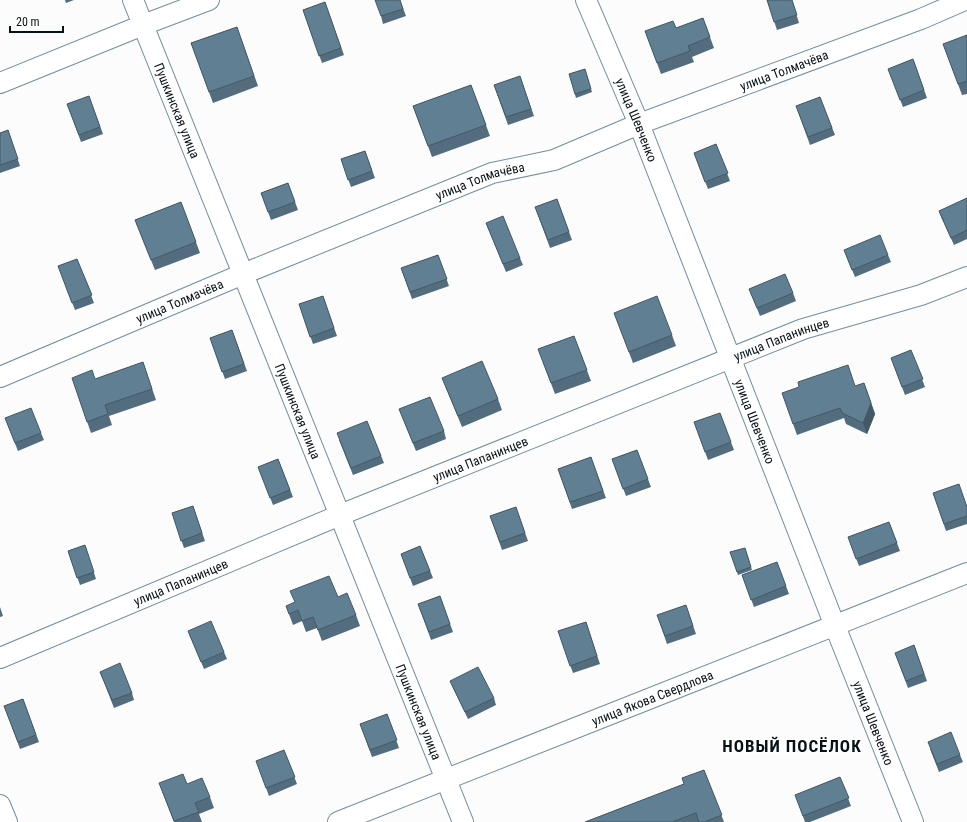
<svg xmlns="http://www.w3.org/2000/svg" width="967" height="822" viewBox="0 0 967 822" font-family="'Roboto Condensed',sans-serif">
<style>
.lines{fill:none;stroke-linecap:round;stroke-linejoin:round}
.minor-casing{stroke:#718ea0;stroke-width:22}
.minor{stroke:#fff;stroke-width:20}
.wall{fill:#536d7e}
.shaded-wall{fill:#435966}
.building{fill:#607f92;stroke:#435966}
.labels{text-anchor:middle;stroke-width:3;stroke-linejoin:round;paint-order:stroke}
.street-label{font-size:13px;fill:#071218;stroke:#fff}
.district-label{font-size:17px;font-weight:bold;letter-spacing:1px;fill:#071218;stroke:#fff}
</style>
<rect width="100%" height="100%" fill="#fcfcfc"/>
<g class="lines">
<g class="minor-casing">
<g id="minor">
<path id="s1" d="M 133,0 L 463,822"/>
<path id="s2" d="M 586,0 L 639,124 L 835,626 L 913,822"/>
<path d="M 0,83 L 143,25 L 209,0"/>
<path id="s3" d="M 0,377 L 243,274 L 492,173 L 554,160 L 639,124 L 921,19 L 965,0"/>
<path id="s4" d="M 0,658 L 340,515 L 803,329 L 921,295 L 967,277"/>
<path d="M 0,805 L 7,822"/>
<path id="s5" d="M 338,822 L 967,573"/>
</g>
</g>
<use href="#minor" class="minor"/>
</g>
<path class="wall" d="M 65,0 L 74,0 L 66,3 Z
M 400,0 L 406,16 L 383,24 L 381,16 Z
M 767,0 L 792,0 L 799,23 L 777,30 Z
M 325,2 L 344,55 L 322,63 L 303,10 Z
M 703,18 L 714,48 L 692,57 L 694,62 L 661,74 L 645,31 L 676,28 Z
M 237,27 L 258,86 L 213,103 L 191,43 Z
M 967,35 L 967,94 L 962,95 L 943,44 Z
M 913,59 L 927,98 L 903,107 L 888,69 Z
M 585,69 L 592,92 L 576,98 L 569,74 Z
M 520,76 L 534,116 L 508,125 L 494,85 Z
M 471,85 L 490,136 L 432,157 L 413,106 Z
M 89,96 L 103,134 L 81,142 L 67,104 Z
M 820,97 L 835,135 L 810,145 L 796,106 Z
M 8,130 L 20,166 L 0,173 L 0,133 Z
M 716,144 L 730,181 L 708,189 L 694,153 Z
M 365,151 L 375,178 L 351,187 L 341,159 Z
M 288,183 L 298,210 L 271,220 L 261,193 Z
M 967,198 L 967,239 L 954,245 L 942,219 L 939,211 Z
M 557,199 L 572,240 L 550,248 L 535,207 Z
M 181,202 L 200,253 L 155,270 L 135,220 Z
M 486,223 L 520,258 L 523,265 L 506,272 Z
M 844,250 L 888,255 L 891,262 L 855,277 Z
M 438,255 L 449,286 L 412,299 L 401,268 Z
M 77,259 L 94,303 L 75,310 L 58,266 Z
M 749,289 L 793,293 L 796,301 L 760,316 Z
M 323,296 L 337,336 L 313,344 L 299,304 Z
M 614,313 L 672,335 L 676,346 L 633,363 Z
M 232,330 L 247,371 L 225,379 L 210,338 Z
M 574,336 L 591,381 L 555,394 L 538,349 Z
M 911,350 L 925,387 L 905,395 L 891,358 Z
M 143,362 L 156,400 L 109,416 L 112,425 L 91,433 L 72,378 L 95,379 Z
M 442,378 L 498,399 L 502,410 L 462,427 Z
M 864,383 L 875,414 L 867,434 L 846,424 L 844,418 L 797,435 L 782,393 L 855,386 Z
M 399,409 L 444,431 L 446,439 L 416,451 Z
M 720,413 L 734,450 L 708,460 L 694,422 Z
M 5,418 L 41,433 L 44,440 L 18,451 Z
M 367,421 L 384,463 L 353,475 L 339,440 Z
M 637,450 L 651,487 L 626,496 L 612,459 Z
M 591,457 L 606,498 L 572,509 L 558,469 Z
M 278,459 L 293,497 L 273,505 L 258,467 Z
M 933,493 L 967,506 L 967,524 L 946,531 Z
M 193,506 L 205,541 L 184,548 L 172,513 Z
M 516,507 L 528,541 L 502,550 L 490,516 Z
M 889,522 L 900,551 L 859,566 L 848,537 Z
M 85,545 L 96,579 L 80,585 L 68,551 Z
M 420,546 L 433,578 L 413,586 L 401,554 Z
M 745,548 L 752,570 L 738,575 L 730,552 Z
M 777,562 L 789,594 L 754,607 L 742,575 Z
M 440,596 L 453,632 L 431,640 L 418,604 Z
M 338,597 L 356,615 L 360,626 L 322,641 L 317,628 L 306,632 L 302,621 L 293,625 L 286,606 Z
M 686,605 L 696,634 L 667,644 L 657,615 Z
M 0,607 L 3,616 L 0,617 Z
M 586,622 L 600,664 L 573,673 L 558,631 Z
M 188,631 L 224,652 L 227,659 L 204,669 Z
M 914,645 L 927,681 L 908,688 L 895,653 Z
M 100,672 L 132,693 L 134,700 L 114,708 Z
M 450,681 L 494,698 L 496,705 L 468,719 L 453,688 Z
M 23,699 L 39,742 L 20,749 L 4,706 Z
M 387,714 L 399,748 L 372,757 L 360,724 Z
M 930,749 L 960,755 L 963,762 L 939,772 Z
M 284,750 L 297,784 L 269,796 L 256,761 Z
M 704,770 L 724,822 L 585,822 L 684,784 Z
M 840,777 L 851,806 L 810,822 L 805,822 L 795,795 Z
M 159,783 L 187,784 L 210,797 L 214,808 L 199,814 L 202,822 L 174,822 Z"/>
<path class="shaded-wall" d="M 864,383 L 875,414 L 867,434 L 863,423 Z"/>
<path class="building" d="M 375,0 L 400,0 L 403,9 L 381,16 Z
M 767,0 L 792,0 L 797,15 L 774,22 Z
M 325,2 L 341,48 L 319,56 L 303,10 Z
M 703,18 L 710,37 L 688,46 L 690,51 L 657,63 L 645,31 L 673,21 L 676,28 Z
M 237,27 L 254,76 L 209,92 L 191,43 Z
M 967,35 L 967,81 L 958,84 L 943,44 Z
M 913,59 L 924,90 L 900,100 L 888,69 Z
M 585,69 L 591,89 L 575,94 L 569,74 Z
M 520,76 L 531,109 L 506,117 L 494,85 Z
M 471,85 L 486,125 L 428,146 L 413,106 Z
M 89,96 L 100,127 L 79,135 L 67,104 Z
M 820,97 L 832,128 L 808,137 L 796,106 Z
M 8,130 L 18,159 L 0,165 L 0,133 Z
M 716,144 L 728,173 L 705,182 L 694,153 Z
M 365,151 L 372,171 L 348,180 L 341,159 Z
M 288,183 L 295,202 L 268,212 L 261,193 Z
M 967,198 L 967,230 L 951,238 L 939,211 Z
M 557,199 L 569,232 L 548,240 L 535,207 Z
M 181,202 L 196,242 L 151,260 L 135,220 Z
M 503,216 L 520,258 L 503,264 L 486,223 Z
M 880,235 L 888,255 L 852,270 L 844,250 Z
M 438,255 L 447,279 L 410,292 L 401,268 Z
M 77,259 L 92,295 L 72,303 L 58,266 Z
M 785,274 L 793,293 L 757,308 L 749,289 Z
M 323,296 L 334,328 L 310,337 L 299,304 Z
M 657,296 L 672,335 L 629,352 L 614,313 Z
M 232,330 L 244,364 L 222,372 L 210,338 Z
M 574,336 L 587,370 L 551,383 L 538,349 Z
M 911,350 L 923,379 L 902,387 L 891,358 Z
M 482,361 L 498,399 L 458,416 L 442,378 Z
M 143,362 L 152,389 L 105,405 L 108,414 L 87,422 L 72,378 L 92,370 L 95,379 Z
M 848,365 L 855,386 L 864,383 L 871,403 L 863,423 L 842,413 L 840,408 L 793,424 L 782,393 L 799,387 L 798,382 Z
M 430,397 L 444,431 L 413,443 L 399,409 Z
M 31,408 L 41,433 L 15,443 L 5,418 Z
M 720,413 L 731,442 L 705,452 L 694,422 Z
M 367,421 L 381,456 L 351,468 L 337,433 Z
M 637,450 L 648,479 L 623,489 L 612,459 Z
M 591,457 L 603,491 L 570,502 L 558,469 Z
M 278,459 L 290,490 L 270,498 L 258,467 Z
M 959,484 L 967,507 L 967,516 L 944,524 L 933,493 Z
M 193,506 L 202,533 L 181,541 L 172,513 Z
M 516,507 L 525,533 L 500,542 L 490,516 Z
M 889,522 L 897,543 L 856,559 L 848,537 Z
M 85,545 L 94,572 L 77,578 L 68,551 Z
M 420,546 L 430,571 L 410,578 L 401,554 Z
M 745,548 L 751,567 L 737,572 L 730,552 Z
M 777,562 L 786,586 L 751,600 L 742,575 Z
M 329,576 L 338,597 L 347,593 L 356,615 L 318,630 L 313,617 L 302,621 L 298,610 L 289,614 L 286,606 L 295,602 L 290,591 Z
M 440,596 L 450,624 L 429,632 L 418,604 Z
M 686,605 L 693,626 L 665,636 L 657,615 Z
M 211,621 L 224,652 L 201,662 L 188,631 Z
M 586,622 L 597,656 L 570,666 L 558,631 Z
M 914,645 L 924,674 L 906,681 L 895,653 Z
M 120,663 L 132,693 L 112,700 L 100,672 Z
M 478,667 L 494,698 L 465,712 L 450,681 Z
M 23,699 L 36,735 L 18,742 L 4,706 Z
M 387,714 L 397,740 L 370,750 L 360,724 Z
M 951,732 L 960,755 L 937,764 L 928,742 Z
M 284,750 L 295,777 L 266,788 L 256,761 Z
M 704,770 L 722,815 L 704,822 L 699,822 L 696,813 L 672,822 L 585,822 L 684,784 L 682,778 Z
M 183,774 L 187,784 L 202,778 L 210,797 L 195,803 L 199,812 L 174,821 L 159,783 Z
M 840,777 L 849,798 L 803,816 L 795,795 Z"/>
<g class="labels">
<g class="street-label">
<text dy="5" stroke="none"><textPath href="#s3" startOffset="843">улица Толмачёва</textPath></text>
<text dy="5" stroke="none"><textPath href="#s1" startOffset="119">Пушкинская улица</textPath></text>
<text dy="5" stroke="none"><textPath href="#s2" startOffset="130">улица Шевченко</textPath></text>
<text dy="5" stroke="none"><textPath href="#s3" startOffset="519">улица Толмачёва</textPath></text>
<text dy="5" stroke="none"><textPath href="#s3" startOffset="195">улица Толмачёва</textPath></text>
<text dy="5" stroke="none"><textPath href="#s4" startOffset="844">улица Папанинцев</textPath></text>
<text dy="5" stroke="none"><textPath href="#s1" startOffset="443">Пушкинская улица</textPath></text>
<text dy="5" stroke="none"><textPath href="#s2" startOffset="454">улица Шевченко</textPath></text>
<text dy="5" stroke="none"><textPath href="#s4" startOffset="520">улица Папанинцев</textPath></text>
<text dy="5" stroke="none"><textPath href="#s4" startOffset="196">улица Папанинцев</textPath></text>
<text dy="5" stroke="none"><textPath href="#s5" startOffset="338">улица Якова Свердлова</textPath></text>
<text dy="5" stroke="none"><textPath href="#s1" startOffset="767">Пушкинская улица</textPath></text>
<text dy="5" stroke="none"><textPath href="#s2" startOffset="778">улица Шевченко</textPath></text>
</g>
<g class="district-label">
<text x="792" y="752">НОВЫЙ ПОСЁЛОК</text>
</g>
</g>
<path d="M10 26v6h53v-6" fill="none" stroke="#071218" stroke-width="2"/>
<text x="16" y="26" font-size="12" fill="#071218" stroke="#ffffff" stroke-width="3" paint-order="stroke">20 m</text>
</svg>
